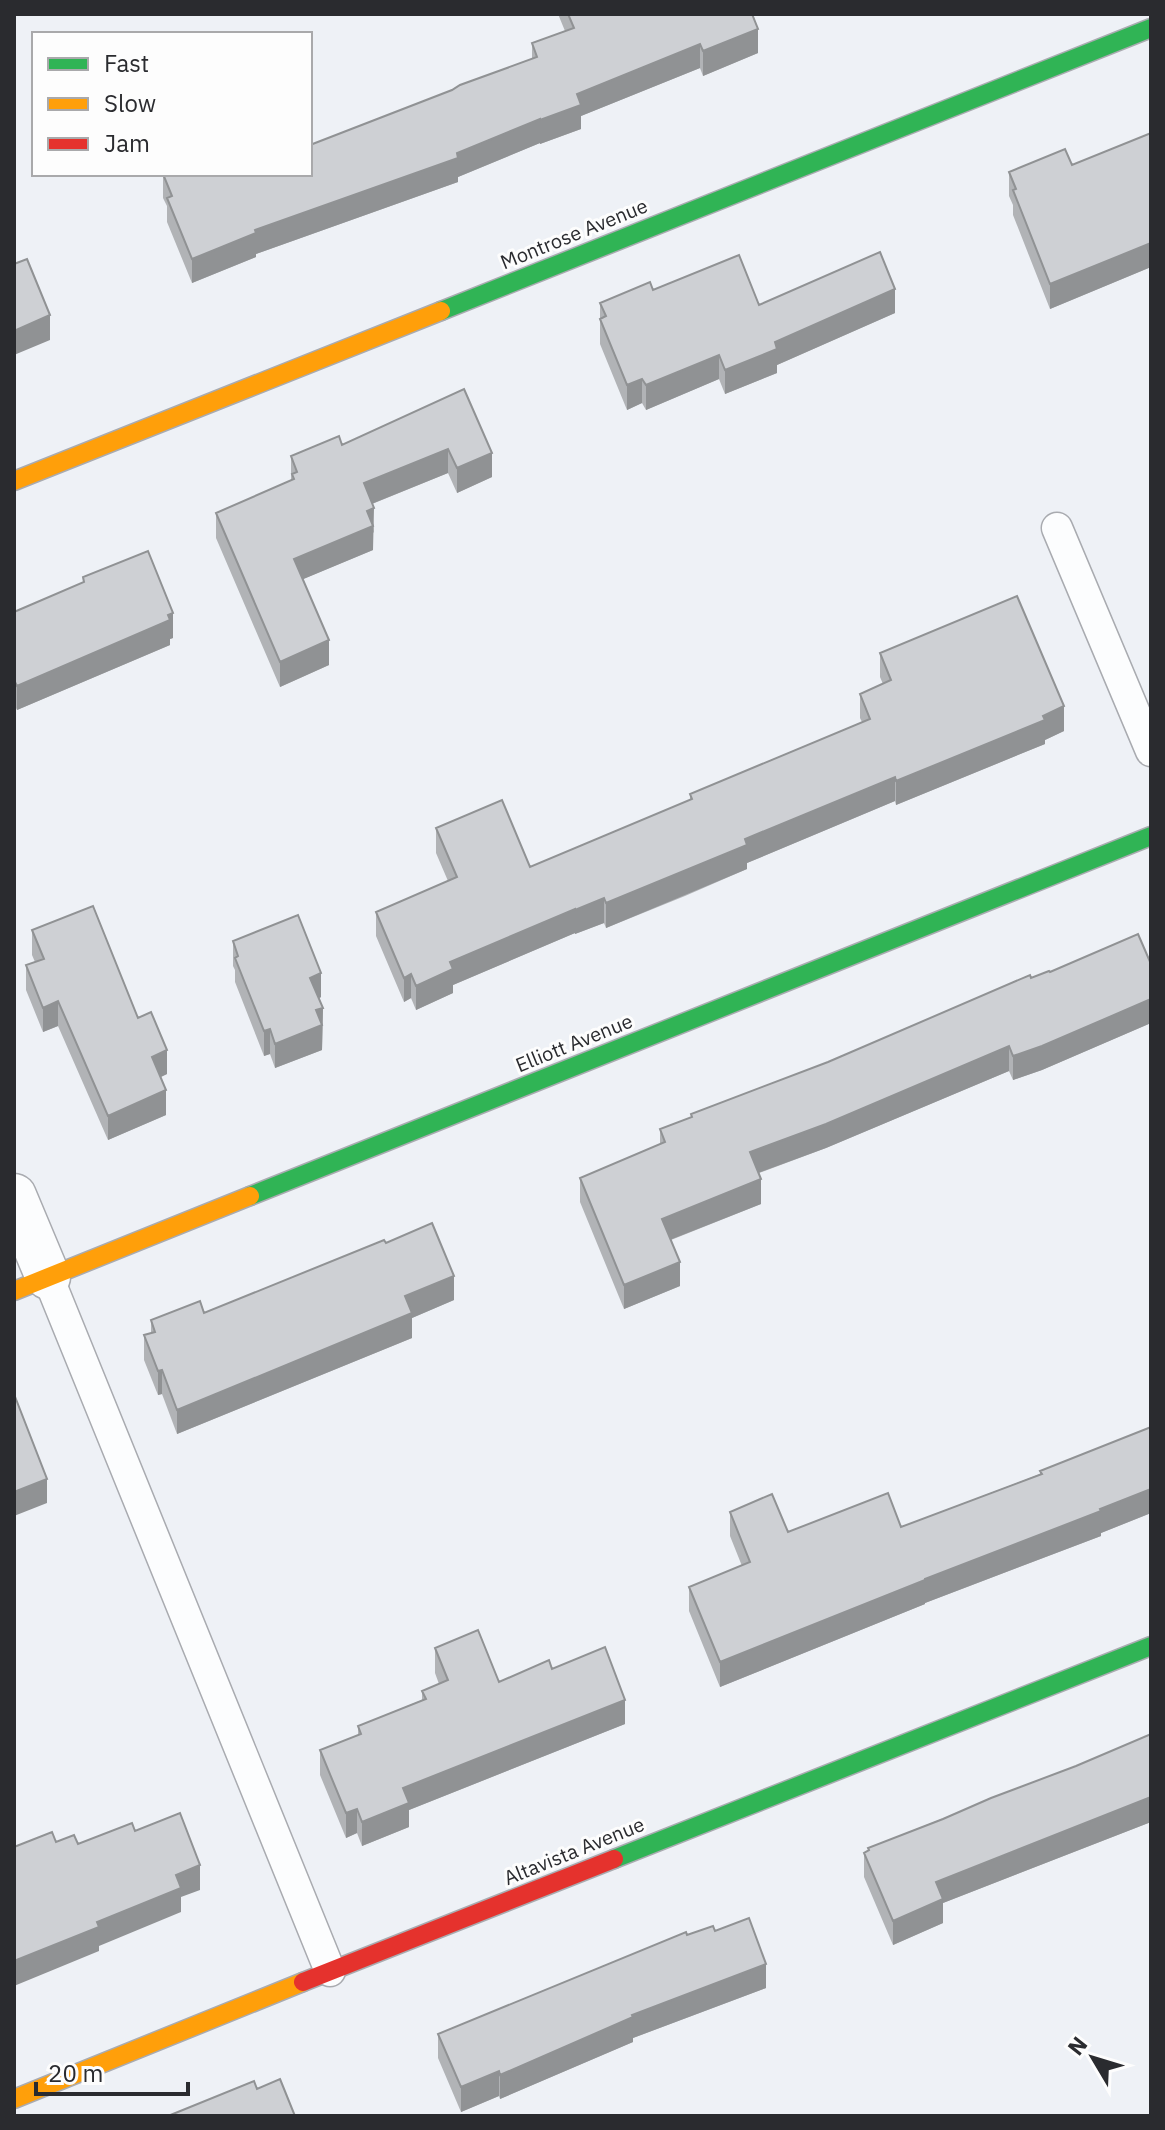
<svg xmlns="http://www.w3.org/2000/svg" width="1165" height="2130" viewBox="0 0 1165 2130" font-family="'IBM Plex Sans',sans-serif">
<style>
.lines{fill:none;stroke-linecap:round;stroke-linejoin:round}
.lane-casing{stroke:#a9abb0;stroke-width:33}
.street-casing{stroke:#a9abb0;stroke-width:47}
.fast-casing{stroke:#a9abb0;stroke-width:21}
.slow-casing{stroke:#a9abb0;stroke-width:21}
.jam-casing{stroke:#a9abb0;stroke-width:21}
.lane{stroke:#fcfdfe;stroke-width:30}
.street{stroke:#fcfdfe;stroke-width:44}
.fast{stroke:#30b455;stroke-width:18}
.slow{stroke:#ff9f0a;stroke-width:18}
.jam{stroke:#e5322d;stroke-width:18}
.wall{fill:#b1b3b6}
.shaded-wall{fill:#909294}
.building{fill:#ced0d4;stroke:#909294;stroke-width:2}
.labels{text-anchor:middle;stroke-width:6;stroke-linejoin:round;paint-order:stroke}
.street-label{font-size:20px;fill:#2a2b2f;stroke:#fdfdfd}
</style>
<rect width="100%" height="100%" fill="#eef1f6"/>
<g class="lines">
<g class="lane-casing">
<path id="lane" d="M 1057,528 L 1151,751
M 48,1277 L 330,1971"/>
</g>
<g class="street-casing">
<path id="street" d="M 14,1196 L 48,1277"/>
</g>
<g class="fast-casing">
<path id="fast" d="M 441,311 L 1151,28
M 250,1196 L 1151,836
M 614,1859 L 1151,1646"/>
</g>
<g class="slow-casing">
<path id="slow" d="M 14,481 L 441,311
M 14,1291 L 250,1196
M 14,2099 L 303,1982"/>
</g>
<g class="jam-casing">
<path id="jam" d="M 303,1982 L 614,1859"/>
</g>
<use href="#lane" class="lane"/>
<use href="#street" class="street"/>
<use href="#fast" class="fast"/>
<use href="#slow" class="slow"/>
<use href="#jam" class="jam"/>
</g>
<path class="wall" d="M 558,14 L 752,14 L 758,53 L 703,76 L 700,68 L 581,116 L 581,129 L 540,144 L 540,143 L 458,177 L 458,182 L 256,254 L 256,257 L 192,283 L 167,222 L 167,206 L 163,198 L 163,174 L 310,174 L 349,131 L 532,59 L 532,43 L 565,31 Z
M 1151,133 L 1151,267 L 1050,309 L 1013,215 L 1013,205 L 1009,196 L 1009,172 L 1072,165 Z
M 653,290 L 759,305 L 895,313 L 777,365 L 777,373 L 725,394 L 719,379 L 646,410 L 642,403 L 627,410 L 600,344 L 600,303 Z
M 464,389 L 492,477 L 457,493 L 448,473 L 372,504 L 374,532 L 373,533 L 373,550 L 303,579 L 329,665 L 280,687 L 216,538 L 216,513 L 291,481 L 291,456 L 342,445 Z
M 83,577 L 173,638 L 170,639 L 170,645 L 17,710 L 14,704 L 14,612 L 83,583 Z
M 880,653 L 1064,731 L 1045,740 L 1045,744 L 896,805 L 895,801 L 747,863 L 747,869 L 685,896 L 606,928 L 604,923 L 575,934 L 575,933 L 453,985 L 453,993 L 416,1010 L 411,998 L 404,1002 L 376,936 L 376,912 L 448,881 L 436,853 L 436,828 L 530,867 L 690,800 L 690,794 L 862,722 L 860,718 L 860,694 L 883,684 L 880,677 Z
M 32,930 L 138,1018 L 167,1074 L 161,1077 L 166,1115 L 108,1140 L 58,1026 L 43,1032 L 26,990 L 26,965 L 35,962 L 32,955 Z
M 233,941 L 321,997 L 319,999 L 323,1008 L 322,1050 L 275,1068 L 270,1054 L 264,1056 L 235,982 L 235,970 L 233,966 Z
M 1151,964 L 1151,1023 L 1042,1070 L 1013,1080 L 1009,1071 L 826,1148 L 759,1173 L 761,1204 L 671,1240 L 680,1286 L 624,1309 L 580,1202 L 580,1178 L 660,1144 L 660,1129 L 691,1117 L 691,1114 L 828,1062 L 1031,978 L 1050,972 Z
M 386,1243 L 454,1300 L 412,1318 L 412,1338 L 177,1434 L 162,1394 L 158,1395 L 144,1360 L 144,1335 L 151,1333 L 151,1320 L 204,1313 Z
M 1151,1427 L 1151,1513 L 1101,1533 L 1101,1536 L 925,1603 L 925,1604 L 720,1687 L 689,1611 L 689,1587 L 742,1566 L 730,1536 L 730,1512 L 788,1532 L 901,1527 L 1040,1474 L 1040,1471 Z
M 435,1648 L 499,1682 L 552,1669 L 625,1724 L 409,1810 L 409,1827 L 362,1846 L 357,1833 L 346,1838 L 320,1775 L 320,1750 L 358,1736 L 358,1726 L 422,1700 L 422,1691 L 439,1684 L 435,1673 Z
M 1151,1734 L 1151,1822 L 943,1903 L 943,1923 L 893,1945 L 864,1877 L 864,1853 L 868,1851 L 868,1848 L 1076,1766 Z
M 715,1931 L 766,1988 L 633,2038 L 633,2042 L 500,2099 L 499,2096 L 461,2112 L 438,2058 L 438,2034 L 687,1935 Z"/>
<path class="shaded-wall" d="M 758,29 L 758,53 L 703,76 L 703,51 Z
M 700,44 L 700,68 L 581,116 L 581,129 L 540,144 L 540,120 L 577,94 Z
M 540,119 L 540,143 L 458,177 L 458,182 L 256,254 L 256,257 L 192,283 L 192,259 L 255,230 L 457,153 Z
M 1151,243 L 1151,267 L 1050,309 L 1050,284 Z
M 895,289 L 895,313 L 777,365 L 777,373 L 725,394 L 725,370 L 775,342 Z
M 50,315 L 50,340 L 14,355 L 14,331 Z
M 719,355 L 719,379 L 646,410 L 646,385 Z
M 642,379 L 642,403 L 627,410 L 627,385 Z
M 448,449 L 448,473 L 364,507 L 364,483 Z
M 492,453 L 492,477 L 457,493 L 457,468 Z
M 374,508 L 373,550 L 294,583 L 294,559 L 367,511 Z
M 173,613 L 173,638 L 170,639 L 170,645 L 17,710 L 17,686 Z
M 329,640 L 329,665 L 280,687 L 280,662 Z
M 1064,706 L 1064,731 L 1045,740 L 1045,744 L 896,805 L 896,781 Z
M 895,777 L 895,801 L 747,863 L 747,869 L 606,928 L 606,903 L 745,839 Z
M 604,898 L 604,923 L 575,934 L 575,910 Z
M 575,909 L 575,933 L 453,985 L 453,993 L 416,1010 L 416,986 L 450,962 Z
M 321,973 L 321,997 L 310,1002 L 310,978 Z
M 411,974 L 411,998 L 404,1002 L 404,978 Z
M 1151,999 L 1151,1023 L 1042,1070 L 1013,1080 L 1013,1056 Z
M 58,1001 L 58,1026 L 43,1032 L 43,1008 Z
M 323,1008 L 322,1050 L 275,1068 L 275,1044 L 316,1010 Z
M 270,1029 L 270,1054 L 264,1056 L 264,1031 Z
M 1009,1046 L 1009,1071 L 826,1148 L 750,1176 L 750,1152 Z
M 167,1050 L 167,1074 L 152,1081 L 152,1057 Z
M 166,1090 L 166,1115 L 108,1140 L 108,1116 Z
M 761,1179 L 761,1204 L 662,1243 L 662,1219 Z
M 680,1262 L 680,1286 L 624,1309 L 624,1285 Z
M 454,1276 L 454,1300 L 412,1318 L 412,1338 L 177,1434 L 177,1410 L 405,1296 Z
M 162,1370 L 162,1394 L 158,1395 L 158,1371 Z
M 47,1479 L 47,1503 L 14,1516 L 14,1492 Z
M 1151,1489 L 1151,1513 L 1101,1533 L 1101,1536 L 925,1603 L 925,1604 L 720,1687 L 720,1662 L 925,1579 Z
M 625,1700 L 625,1724 L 409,1810 L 409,1827 L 362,1846 L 362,1822 L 403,1788 Z
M 1151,1797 L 1151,1822 L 943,1903 L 943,1923 L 893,1945 L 893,1921 L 936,1882 Z
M 357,1809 L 357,1833 L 346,1838 L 346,1813 Z
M 200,1865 L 200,1890 L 181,1897 L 181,1912 L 99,1946 L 99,1951 L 14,1986 L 14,1961 L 97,1922 L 176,1875 Z
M 766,1964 L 766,1988 L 633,2038 L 633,2042 L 500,2099 L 500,2075 L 632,2015 Z
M 499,2071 L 499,2096 L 461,2112 L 461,2087 Z"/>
<path class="building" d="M 568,14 L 752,14 L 758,29 L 703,51 L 700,44 L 577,94 L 581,105 L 540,120 L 540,119 L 457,153 L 458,158 L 255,230 L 256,233 L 192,259 L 167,198 L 172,196 L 163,174 L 310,174 L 310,145 L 452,90 L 460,85 L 537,57 L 532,43 L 574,28 Z
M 1151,133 L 1151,243 L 1050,284 L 1013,190 L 1016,189 L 1009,172 L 1065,149 L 1072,165 Z
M 880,252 L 895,289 L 775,342 L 777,349 L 725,370 L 719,355 L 646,385 L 642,379 L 627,385 L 600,319 L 606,316 L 600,303 L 650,282 L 653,290 L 739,255 L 759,305 Z
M 27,259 L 50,315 L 14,331 L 14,264 Z
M 464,389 L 492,453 L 457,468 L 448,449 L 364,483 L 374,508 L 367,511 L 373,526 L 294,559 L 329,640 L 280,662 L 216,513 L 294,479 L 292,474 L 297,472 L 291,456 L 339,436 L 342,445 Z
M 148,551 L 173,613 L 168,615 L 170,620 L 17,686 L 14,680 L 14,612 L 84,582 L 83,577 Z
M 1017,596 L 1064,706 L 1043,716 L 1045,720 L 896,781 L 895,777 L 745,839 L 747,845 L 606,903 L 604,898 L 575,910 L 575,909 L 450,962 L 453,969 L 416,986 L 411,974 L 404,978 L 376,912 L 457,877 L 436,828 L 502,800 L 530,867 L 692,799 L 690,794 L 870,719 L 860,694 L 891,680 L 880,653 Z
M 93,906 L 138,1018 L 151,1012 L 167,1050 L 152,1057 L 166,1090 L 108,1116 L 58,1001 L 43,1008 L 26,965 L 44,959 L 32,930 Z
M 298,915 L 321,973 L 310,978 L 323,1008 L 316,1010 L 322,1025 L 275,1044 L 270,1029 L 264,1031 L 235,958 L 238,956 L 233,941 Z
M 1138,934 L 1151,964 L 1151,999 L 1042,1046 L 1013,1056 L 1009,1046 L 826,1124 L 750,1152 L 761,1179 L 662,1219 L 680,1262 L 624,1285 L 580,1178 L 665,1142 L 660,1129 L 692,1117 L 691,1114 L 828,1062 L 1030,975 L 1031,978 L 1049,971 L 1050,972 Z
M 432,1223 L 454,1276 L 405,1296 L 412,1313 L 177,1410 L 162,1370 L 158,1371 L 144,1335 L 155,1332 L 151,1320 L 200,1301 L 204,1313 L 384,1240 L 386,1243 Z
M 14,1394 L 47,1479 L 14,1492 Z
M 1151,1427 L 1151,1489 L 1100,1509 L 1101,1511 L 925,1579 L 925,1580 L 720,1662 L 689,1587 L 750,1562 L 730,1512 L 772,1494 L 788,1532 L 888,1493 L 901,1527 L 1042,1474 L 1040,1471 Z
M 478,1630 L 499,1682 L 549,1660 L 552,1669 L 605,1647 L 625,1700 L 403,1788 L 409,1803 L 362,1822 L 357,1809 L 346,1813 L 320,1750 L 361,1734 L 358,1726 L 426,1699 L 422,1691 L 448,1680 L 435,1648 Z
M 1151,1734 L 1151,1797 L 936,1882 L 943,1899 L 893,1921 L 864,1853 L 869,1850 L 868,1848 L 943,1819 L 991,1798 L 1076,1766 Z
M 180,1813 L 200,1865 L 176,1875 L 181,1888 L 97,1922 L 99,1927 L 14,1961 L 14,1847 L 52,1832 L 56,1842 L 74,1835 L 78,1844 L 132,1823 L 135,1831 Z
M 749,1918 L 766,1964 L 632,2015 L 633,2017 L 500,2075 L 499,2071 L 461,2087 L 438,2034 L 686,1932 L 687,1935 L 713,1926 L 715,1931 Z
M 280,2079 L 295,2116 L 168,2116 L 254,2081 L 257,2089 Z"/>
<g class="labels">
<g class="street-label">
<text transform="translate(574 234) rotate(-22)" y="7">Montrose Avenue</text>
<text transform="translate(574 1043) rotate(-22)" y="7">Elliott Avenue</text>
<text transform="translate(574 1851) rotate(-22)" y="7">Altavista Avenue</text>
</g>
</g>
<rect width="1165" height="2130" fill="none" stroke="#2a2b2f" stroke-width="32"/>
<rect x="32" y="32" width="280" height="144" fill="#fdfdfd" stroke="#a9a9ab" stroke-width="2"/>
<rect x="48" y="58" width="40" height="12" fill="#30b455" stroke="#a9a9ab" stroke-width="2"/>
<text x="104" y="72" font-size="24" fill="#2a2b2f">Fast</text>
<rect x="48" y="98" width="40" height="12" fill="#ff9f0a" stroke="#a9a9ab" stroke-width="2"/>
<text x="104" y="112" font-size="24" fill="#2a2b2f">Slow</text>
<rect x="48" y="138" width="40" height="12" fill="#e5322d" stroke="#a9a9ab" stroke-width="2"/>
<text x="104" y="152" font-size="24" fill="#2a2b2f">Jam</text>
<g transform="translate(1093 2058) rotate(308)" stroke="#fdfdfd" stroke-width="6" paint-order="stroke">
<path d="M0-6L14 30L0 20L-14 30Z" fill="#2a2b2f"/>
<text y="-12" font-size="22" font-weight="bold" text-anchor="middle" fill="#2a2b2f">N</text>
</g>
<path d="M36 2082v12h152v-12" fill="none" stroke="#2a2b2f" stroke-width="4"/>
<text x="48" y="2082" font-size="24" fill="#2a2b2f" stroke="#fdfdfd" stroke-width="6" paint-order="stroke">20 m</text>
</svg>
